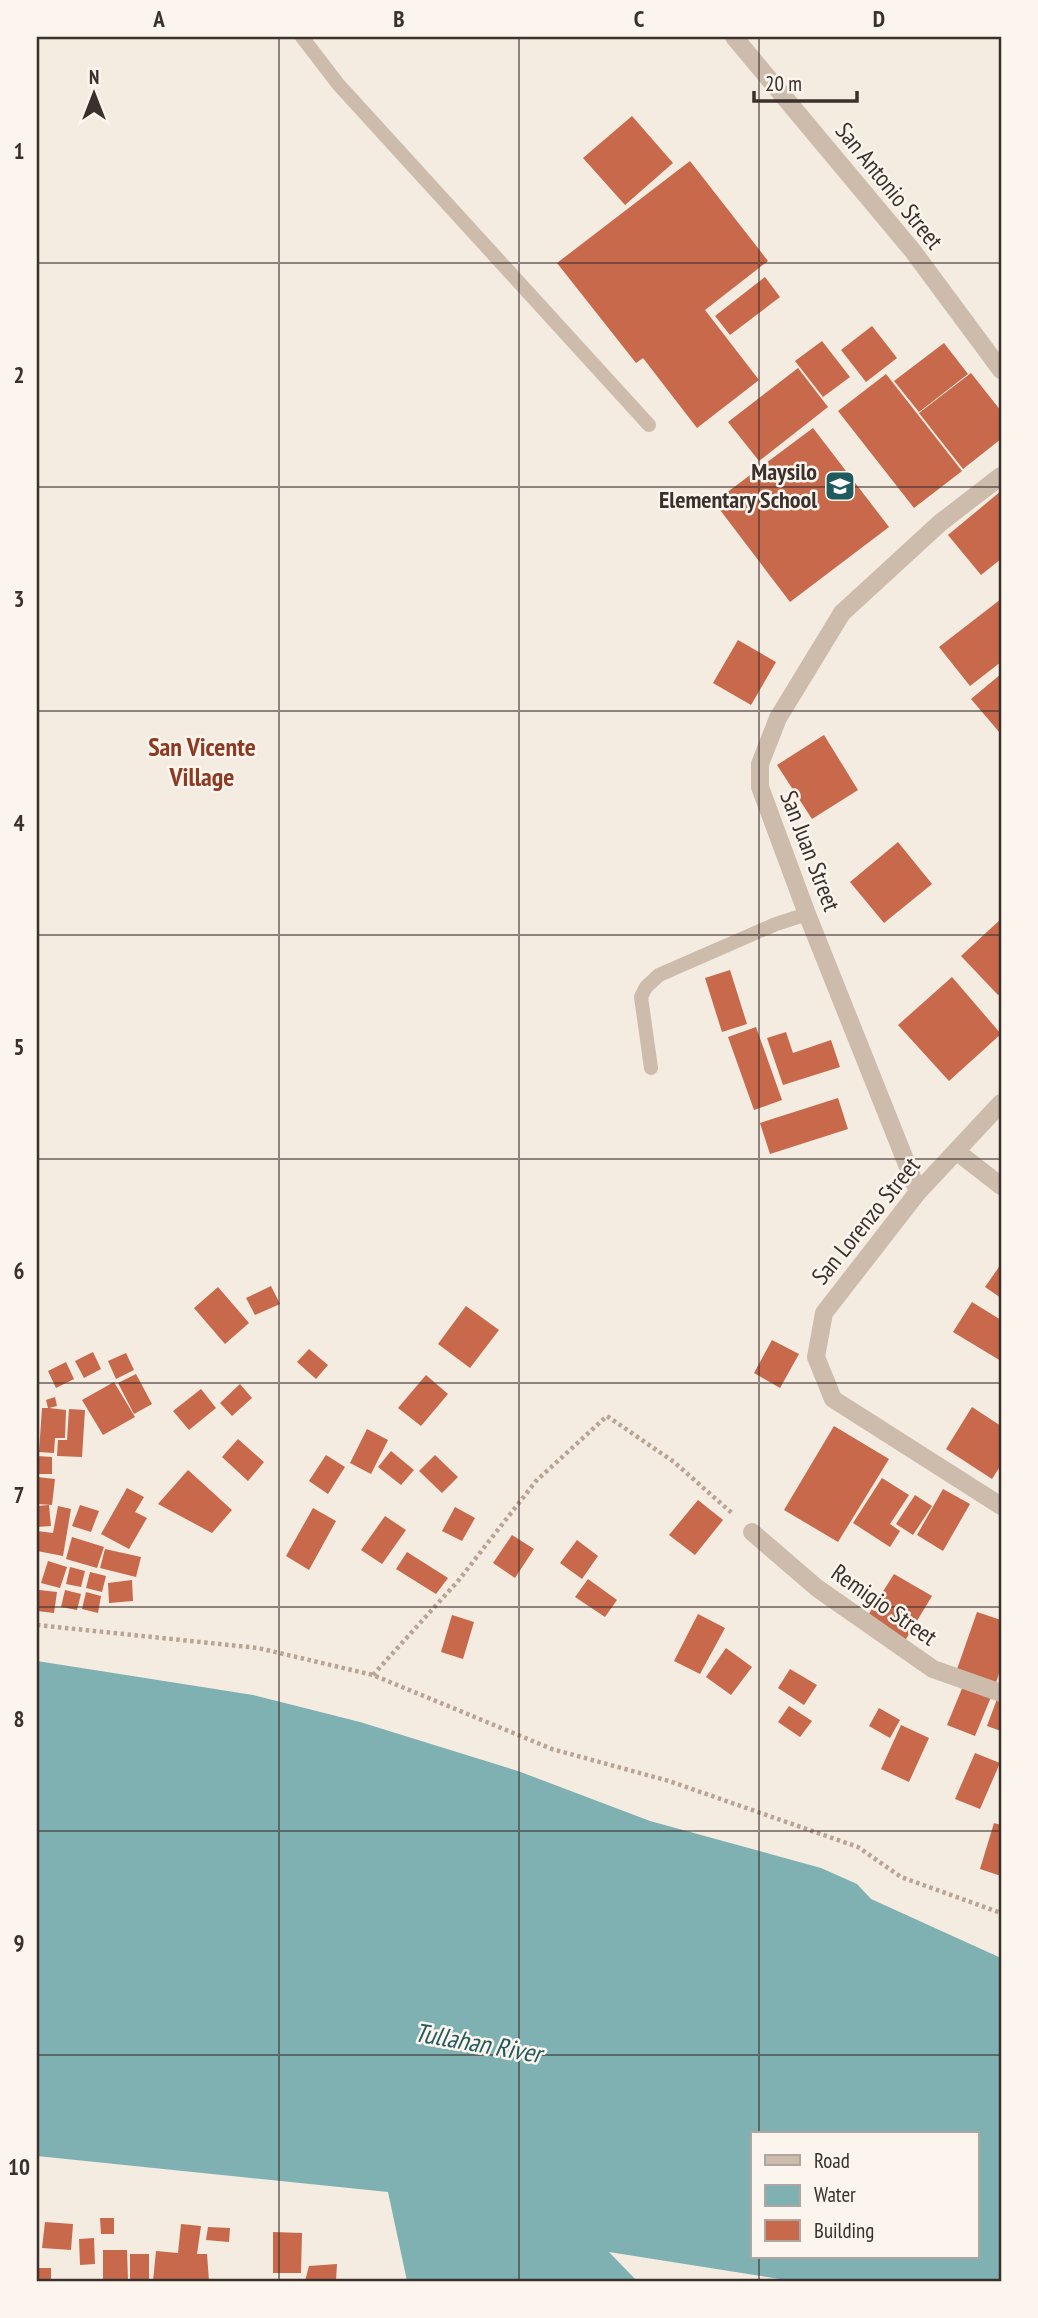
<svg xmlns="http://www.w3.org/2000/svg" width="1038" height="2318" viewBox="0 0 1038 2318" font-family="'PT Sans Narrow',sans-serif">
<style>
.water{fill:#7fb0b2;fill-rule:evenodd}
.building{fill:#c8694b}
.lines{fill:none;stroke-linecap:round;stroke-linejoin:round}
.path{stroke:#b9a596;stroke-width:4.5;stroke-dasharray:3.5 3.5;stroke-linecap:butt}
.lane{stroke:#cdbbac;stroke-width:14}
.street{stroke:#cdbbac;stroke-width:18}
.grid{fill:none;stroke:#3b302b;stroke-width:2;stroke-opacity:0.55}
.labels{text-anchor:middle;stroke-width:5;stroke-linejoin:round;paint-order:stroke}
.street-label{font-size:24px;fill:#3b302b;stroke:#fbf5ee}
.poi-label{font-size:24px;font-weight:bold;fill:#3b302b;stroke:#fbf5ee;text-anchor:end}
.neighbourhood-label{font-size:26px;font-weight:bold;fill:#8c3b22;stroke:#fbf5ee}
.water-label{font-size:26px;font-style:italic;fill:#1f5a5e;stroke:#fbf5ee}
.neatline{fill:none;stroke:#3b302b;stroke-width:2.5}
.grid-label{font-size:23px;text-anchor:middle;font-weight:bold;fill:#3b302b}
</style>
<rect width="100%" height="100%" fill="#f4ebe1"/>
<path class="water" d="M 37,1661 L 253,1695 L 360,1722 L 518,1771 L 650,1821 L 821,1868 L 857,1884 L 871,1899 L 1001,1958 L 1001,2281 L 792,2281 L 609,2252 L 637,2281 L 407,2281 L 388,2192 L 37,2156 ZM 753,2134 L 977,2134 L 977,2257 L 753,2257 Z"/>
<path class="building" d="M 632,116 L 673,163 L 625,205 L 583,158 Z
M 690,161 L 768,261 L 705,310 L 759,380 L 697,428 L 643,358 L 636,363 L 557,263 Z
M 765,277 L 780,297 L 730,335 L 715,316 Z
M 872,326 L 897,358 L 866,382 L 841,350 Z
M 822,341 L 850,377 L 823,397 L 795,361 Z
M 944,343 L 968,374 L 919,412 L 894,381 Z
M 798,368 L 828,407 L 759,461 L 728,422 Z
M 971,373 L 1001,411 L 1001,439 L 963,469 L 919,413 Z
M 886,374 L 962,471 L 914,508 L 838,411 Z
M 813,428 L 889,527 L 790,602 L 714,502 Z
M 1001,491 L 1001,559 L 981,575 L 948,535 Z
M 1001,599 L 1001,662 L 970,686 L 939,647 Z
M 738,640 L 776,662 L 751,705 L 713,683 Z
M 1001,674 L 1001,732 L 1000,733 L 971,699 Z
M 824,735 L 858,790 L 812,819 L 777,765 Z
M 898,842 L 932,884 L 884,923 L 850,882 Z
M 1001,919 L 1001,992 L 998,995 L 961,956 Z
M 730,970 L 747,1024 L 722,1032 L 705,978 Z
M 952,977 L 1001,1034 L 949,1081 L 898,1025 Z
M 756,1027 L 782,1100 L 754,1110 L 728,1037 Z
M 786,1032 L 793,1053 L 831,1040 L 840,1067 L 783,1085 L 767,1038 Z
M 838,1098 L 848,1129 L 770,1154 L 760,1123 Z
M 1001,1264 L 1001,1298 L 985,1287 Z
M 271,1286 L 280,1304 L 255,1315 L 246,1298 Z
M 218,1287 L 249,1323 L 225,1344 L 194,1308 Z
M 972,1302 L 1001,1320 L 1001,1361 L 953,1332 Z
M 466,1306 L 499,1330 L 470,1368 L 438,1344 Z
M 772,1340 L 799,1354 L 780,1388 L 754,1373 Z
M 309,1349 L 328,1365 L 316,1379 L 297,1362 Z
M 93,1352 L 101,1369 L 84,1378 L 75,1361 Z
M 126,1353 L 134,1370 L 116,1379 L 108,1361 Z
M 66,1362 L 74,1379 L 56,1388 L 48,1371 Z
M 136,1374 L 152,1404 L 134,1414 L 118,1383 Z
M 426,1375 L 448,1394 L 421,1426 L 398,1408 Z
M 114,1382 L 135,1417 L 103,1435 L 82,1400 Z
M 240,1384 L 252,1398 L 232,1416 L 220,1403 Z
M 201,1389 L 216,1408 L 189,1430 L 173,1411 Z
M 55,1397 L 57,1406 L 49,1408 L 66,1410 L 65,1438 L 55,1438 L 54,1453 L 39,1452 L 42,1408 L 48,1408 L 46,1400 Z
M 972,1407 L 1001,1426 L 1001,1465 L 992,1479 L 946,1449 Z
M 69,1409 L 85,1410 L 82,1457 L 57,1456 L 58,1440 L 67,1440 Z
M 834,1426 L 889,1459 L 838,1542 L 784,1510 Z
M 367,1429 L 388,1440 L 371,1474 L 350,1463 Z
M 238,1439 L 264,1462 L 248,1481 L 222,1457 Z
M 391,1451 L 414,1470 L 401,1485 L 378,1467 Z
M 326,1455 L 345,1467 L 328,1494 L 309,1481 Z
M 435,1455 L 458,1477 L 442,1493 L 419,1471 Z
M 37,1456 L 52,1457 L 52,1474 L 37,1474 Z
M 188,1470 L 232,1510 L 212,1533 L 158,1504 Z
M 37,1477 L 55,1479 L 52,1505 L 37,1504 Z
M 882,1478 L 909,1495 L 890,1524 L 900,1531 L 890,1547 L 853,1523 Z
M 127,1488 L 144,1497 L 135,1512 L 147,1518 L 129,1549 L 101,1534 Z
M 943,1489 L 970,1504 L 943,1551 L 917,1535 Z
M 915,1495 L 932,1506 L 913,1535 L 896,1524 Z
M 698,1500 L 723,1520 L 695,1555 L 669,1535 Z
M 49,1505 L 51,1526 L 37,1527 L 37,1506 Z
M 80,1505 L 99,1511 L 91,1532 L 72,1526 Z
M 58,1506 L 71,1509 L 63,1556 L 37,1551 L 37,1531 L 53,1533 Z
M 455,1507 L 475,1518 L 462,1541 L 442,1531 Z
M 313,1508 L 336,1521 L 309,1570 L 286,1556 Z
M 385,1516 L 406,1530 L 382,1564 L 361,1550 Z
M 512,1535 L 534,1549 L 515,1578 L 493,1563 Z
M 72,1537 L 104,1547 L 97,1568 L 66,1559 Z
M 577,1540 L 598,1556 L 582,1579 L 560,1563 Z
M 105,1549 L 141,1557 L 136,1577 L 100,1568 Z
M 407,1552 L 448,1578 L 436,1594 L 396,1569 Z
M 48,1561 L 67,1567 L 60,1588 L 41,1583 Z
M 70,1567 L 85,1571 L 81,1587 L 66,1584 Z
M 90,1572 L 106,1576 L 102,1592 L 86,1588 Z
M 894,1574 L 932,1596 L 903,1644 L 865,1620 Z
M 588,1579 L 617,1600 L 605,1617 L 575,1597 Z
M 132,1580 L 133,1601 L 109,1603 L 108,1583 Z
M 39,1590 L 57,1592 L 54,1613 L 37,1611 Z
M 65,1590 L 81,1594 L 77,1610 L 61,1607 Z
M 86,1592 L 101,1596 L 98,1613 L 82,1609 Z
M 977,1612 L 1001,1620 L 1001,1667 L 995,1686 L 956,1672 Z
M 698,1614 L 725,1628 L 700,1674 L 674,1661 Z
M 452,1615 L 474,1622 L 463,1659 L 441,1652 Z
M 726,1648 L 752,1667 L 731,1695 L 706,1677 Z
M 790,1669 L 817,1685 L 804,1705 L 778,1688 Z
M 963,1686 L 991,1697 L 975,1736 L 947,1725 Z
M 997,1699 L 1001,1701 L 1001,1731 L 987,1726 Z
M 789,1706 L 812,1721 L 800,1737 L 778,1722 Z
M 879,1708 L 900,1720 L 890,1738 L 869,1726 Z
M 901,1725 L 929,1738 L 909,1782 L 881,1769 Z
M 975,1753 L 1000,1763 L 980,1809 L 955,1799 Z
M 994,1823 L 1001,1825 L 1001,1876 L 980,1869 Z
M 100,2218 L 114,2218 L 114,2234 L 101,2234 Z
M 45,2222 L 73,2224 L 71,2250 L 42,2248 Z
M 181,2224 L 201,2226 L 197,2254 L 207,2254 L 209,2281 L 153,2281 L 156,2251 L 178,2253 Z
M 208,2227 L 230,2228 L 229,2242 L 206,2240 Z
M 273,2232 L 302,2233 L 301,2273 L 273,2273 Z
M 94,2238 L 95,2264 L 80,2265 L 79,2239 Z
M 103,2250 L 127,2250 L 128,2281 L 103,2281 Z
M 130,2254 L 149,2254 L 149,2281 L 130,2281 Z
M 337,2264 L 336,2281 L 305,2281 L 309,2266 Z
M 37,2268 L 51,2268 L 51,2280 L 37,2280 Z"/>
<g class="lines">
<path class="path" d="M 37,1625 L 258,1648 L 373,1675 L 552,1749 L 669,1781 L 858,1847 L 901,1877 L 1001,1913
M 373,1675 L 458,1581 L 536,1481 L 607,1416 L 674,1462 L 733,1514"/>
<path class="lane" d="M 302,37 L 338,84 L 649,425
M 651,1068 L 641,997 L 646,987 L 659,975 L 776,924 L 807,914"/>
<path class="street" d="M 734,37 L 912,250 L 1001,370
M 1001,1103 L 918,1192 L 824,1313 L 816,1357 L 833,1399 L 1001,1506
M 956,1151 L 1001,1186
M 918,1192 L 807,914 L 760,787 L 760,764 L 778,718 L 842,613 L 940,523 L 1001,476
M 752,1532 L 817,1588 L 933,1669 L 1001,1693"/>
</g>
<path class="grid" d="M 279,37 L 279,2281M 519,37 L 519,2281M 759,37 L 759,2134M 37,263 L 1001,263M 37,487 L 1001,487M 37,711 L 1001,711M 37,935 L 1001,935M 37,1159 L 1001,1159M 37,1383 L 1001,1383M 37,1607 L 1001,1607M 37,1831 L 1001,1831M 37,2055 L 1001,2055M 759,2257 L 759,2281"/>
<defs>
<g id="school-square" transform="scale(1.575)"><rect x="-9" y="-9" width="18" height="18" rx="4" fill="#1f5a5e" stroke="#fbf5ee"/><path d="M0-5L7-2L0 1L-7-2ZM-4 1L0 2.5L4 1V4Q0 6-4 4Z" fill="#fff"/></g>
</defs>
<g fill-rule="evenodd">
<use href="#school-square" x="840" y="486"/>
</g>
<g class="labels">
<g class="street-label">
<text transform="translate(889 186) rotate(51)" y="8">San Antonio Street</text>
<text transform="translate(810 851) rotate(69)" y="8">San Juan Street</text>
<text transform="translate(866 1221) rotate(-51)" y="8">San Lorenzo Street</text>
<text transform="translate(884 1605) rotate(35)" y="8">Remigio Street</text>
</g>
<g class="poi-label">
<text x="817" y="480">Maysilo<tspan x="817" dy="28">Elementary School</tspan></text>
</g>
<g class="neighbourhood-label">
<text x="202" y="756">San Vicente<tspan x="202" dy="30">Village</tspan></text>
</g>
<g class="water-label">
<text transform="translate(478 2043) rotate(10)" y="9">Tullahan River</text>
</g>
</g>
<rect width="1038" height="2318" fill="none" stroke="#fbf5ee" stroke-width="77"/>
<rect x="751" y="2132" width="228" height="126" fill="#fbf5ee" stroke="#aea6a0" stroke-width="2"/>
<rect x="765" y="2155" width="35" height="10" fill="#cdbbac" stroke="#aea6a0" stroke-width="2"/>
<text x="814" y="2168" font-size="21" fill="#3b302b">Road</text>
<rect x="765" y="2185" width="35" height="21" fill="#7fb0b2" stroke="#aea6a0" stroke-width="2"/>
<text x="814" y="2202" font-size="21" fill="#3b302b">Water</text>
<rect x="765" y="2220" width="35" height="21" fill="#c8694b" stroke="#aea6a0" stroke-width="2"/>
<text x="814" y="2238" font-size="21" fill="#3b302b">Building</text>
<g transform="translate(94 94)" stroke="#fbf5ee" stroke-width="5" paint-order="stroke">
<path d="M0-5L12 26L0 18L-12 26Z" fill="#3b302b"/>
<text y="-10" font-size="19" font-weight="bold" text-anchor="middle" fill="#3b302b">N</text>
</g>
<path d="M754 91v10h103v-10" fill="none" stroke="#3b302b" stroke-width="3.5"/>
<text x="765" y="91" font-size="21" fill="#3b302b" stroke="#fbf5ee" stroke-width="5" paint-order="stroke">20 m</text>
<rect x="38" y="38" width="962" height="2242" class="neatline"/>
<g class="grid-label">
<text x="159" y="27">A</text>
<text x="399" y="27">B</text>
<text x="639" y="27">C</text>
<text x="879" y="27">D</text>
<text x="19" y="159">1</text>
<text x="19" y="383">2</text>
<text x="19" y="607">3</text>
<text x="19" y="831">4</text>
<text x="19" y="1055">5</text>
<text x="19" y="1279">6</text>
<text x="19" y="1503">7</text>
<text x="19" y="1727">8</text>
<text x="19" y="1951">9</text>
<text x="19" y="2175">10</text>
</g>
</svg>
